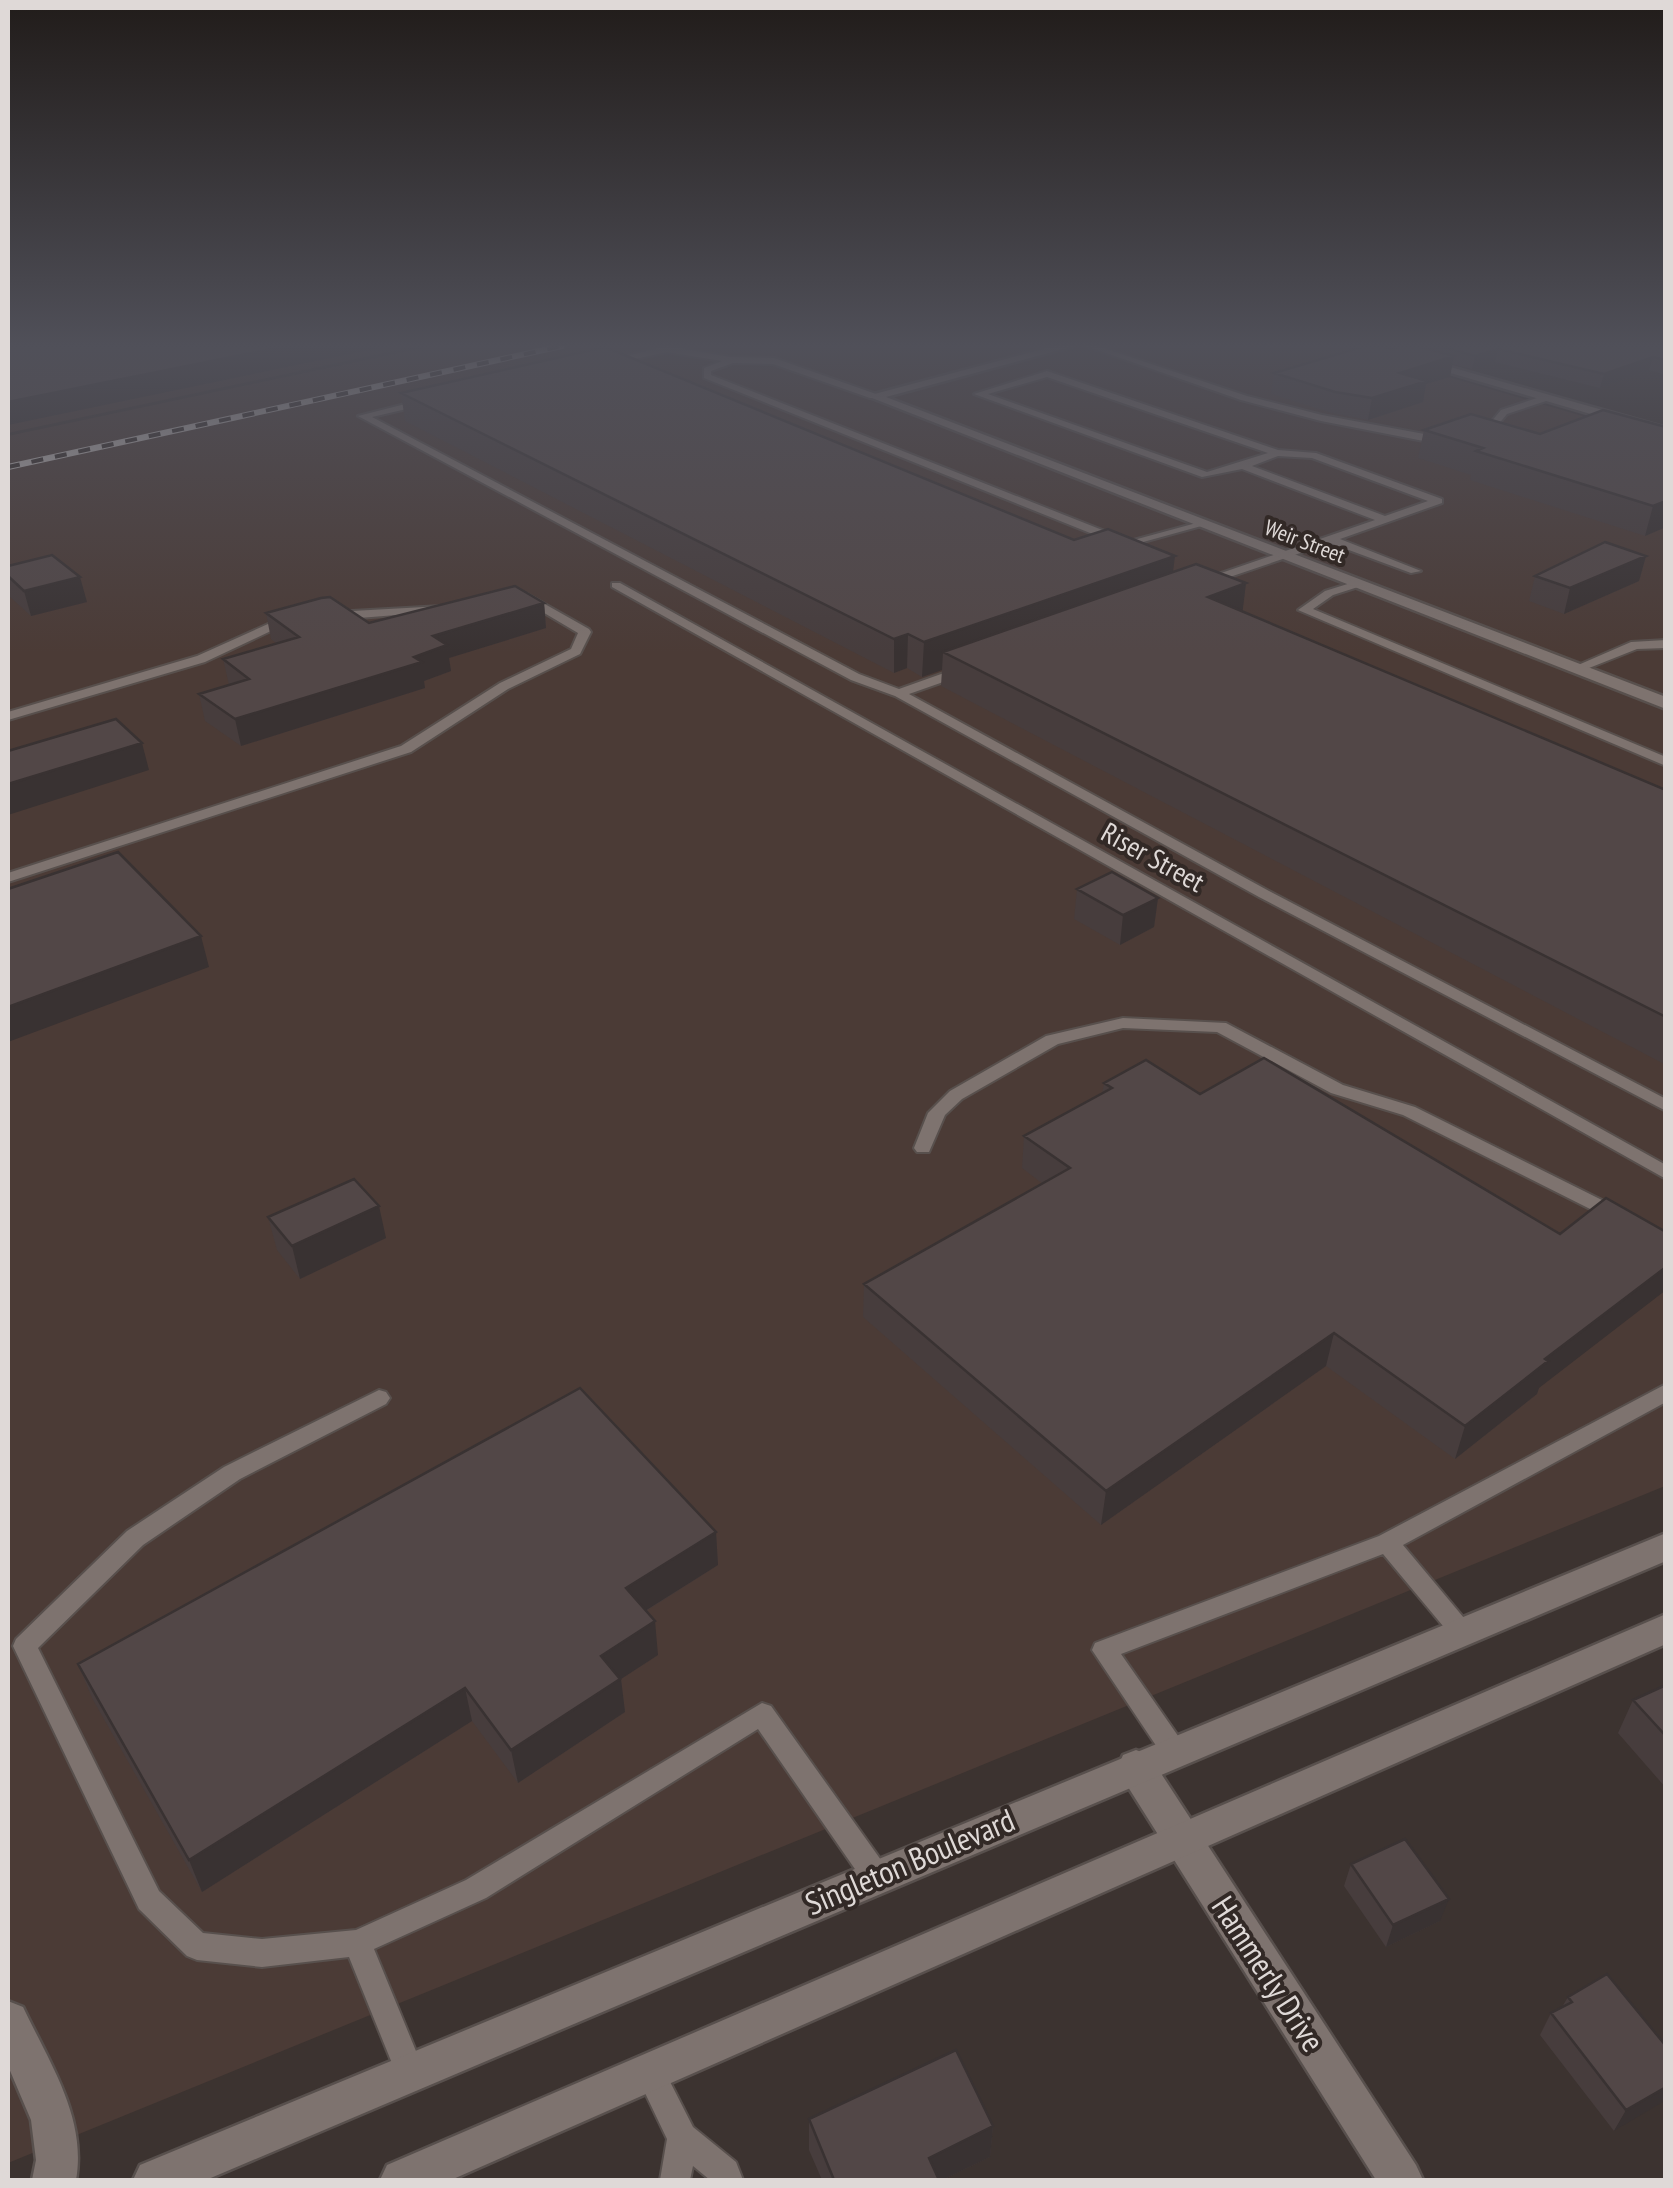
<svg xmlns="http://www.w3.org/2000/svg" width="1673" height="2188" viewBox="0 0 1673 2188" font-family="'PT Sans Narrow',sans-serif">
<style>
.built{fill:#4b3b36}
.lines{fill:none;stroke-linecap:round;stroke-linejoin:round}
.lane-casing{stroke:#58504d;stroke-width:4}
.street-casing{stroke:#58504d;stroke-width:5}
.secondary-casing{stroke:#58504d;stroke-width:5}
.lane{fill:#7e736f;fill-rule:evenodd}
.street{fill:#7e736f;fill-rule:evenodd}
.secondary{fill:#7e736f;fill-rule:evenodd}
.rail-casing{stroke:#c6c0be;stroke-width:6}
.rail{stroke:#322926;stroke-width:4;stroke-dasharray:12;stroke-linecap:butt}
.wall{fill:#473d3d}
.shaded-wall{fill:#393232}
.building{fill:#524747;stroke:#393232;stroke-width:2.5}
.labels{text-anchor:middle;stroke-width:8;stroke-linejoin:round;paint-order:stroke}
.far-street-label{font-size:22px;fill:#dfd9d7;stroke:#322926}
.street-label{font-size:28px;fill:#dfd9d7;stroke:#322926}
.near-street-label{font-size:32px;fill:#dfd9d7;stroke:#322926}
</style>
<rect width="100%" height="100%" fill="#3c3330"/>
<path class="built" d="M 8,346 L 417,346 L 8,433 Z
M 432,346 L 1342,346 L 1665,440 L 1665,1486 L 8,2163 L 8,436 Z"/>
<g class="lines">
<g class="lane-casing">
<path id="lane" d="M 667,346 L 730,357 L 774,358 L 876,394 L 876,398 L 870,398 L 773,364 L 733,363 L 711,371 L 711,375 L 1130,541 L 1200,522 L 1205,525 L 1125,547 L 704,378 L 704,368 L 722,361 L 667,352 L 607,365 L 603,362 Z
M 1086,346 L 1097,346 L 1247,396 L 1322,415 L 1451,439 L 1439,444 L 1321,421 L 1241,400 Z
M 1047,371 L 1278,450 L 1316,453 L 1442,499 L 1442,503 L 1340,539 L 1421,571 L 1411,573 L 1330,543 L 1206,585 L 1198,585 L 1198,581 L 1375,520 L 1242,469 L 1202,477 L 974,394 ZM 1047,377 L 1268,453 L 1207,472 L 988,394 ZM 1278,456 L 1312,458 L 1428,501 L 1385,516 L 1252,466 Z
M 1546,395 L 1549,396 L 1549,400 L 1507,414 L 1497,426 L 1476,433 L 1471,430 L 1491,422 L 1501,410 Z
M 425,399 L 428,400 L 428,404 L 372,417 L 859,674 L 899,689 L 958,668 L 966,668 L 966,674 L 909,694 L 1269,891 L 1666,1099 L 1666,1111 L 1259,897 L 895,696 L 851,680 L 358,416 Z
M 1354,582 L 1358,583 L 1358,587 L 1333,595 L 1313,609 L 1666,757 L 1666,766 L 1298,610 L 1325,591 Z
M 612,583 L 620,583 L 1666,1165 L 1666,1179 L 612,587 Z
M 519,594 L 527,594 L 589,629 L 591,632 L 580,654 L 508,689 L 411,752 L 8,882 L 8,873 L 401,746 L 500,683 L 571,649 L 578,633 L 519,598 Z
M 442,606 L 448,609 L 446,611 L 334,620 L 328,616 L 334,612 Z
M 288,615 L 294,619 L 292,621 L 205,662 L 8,720 L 8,712 L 197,656 Z
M 1666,640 L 1666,648 L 1637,649 L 1579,672 L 1569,669 L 1631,642 Z
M 1123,1018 L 1226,1023 L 1343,1085 L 1415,1107 L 1624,1211 L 1626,1215 L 1624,1219 L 1610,1219 L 1403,1115 L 1331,1093 L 1217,1032 L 1123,1028 L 1058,1044 L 962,1099 L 945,1115 L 929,1152 L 917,1152 L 914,1148 L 928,1113 L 950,1091 L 1046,1036 Z
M 1666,1384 L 1666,1402 L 1403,1545 L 1469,1624 L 1473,1631 L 1469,1638 L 1461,1641 L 1453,1638 L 1383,1554 L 1121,1654 L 1183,1743 L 1187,1751 L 1183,1759 L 1174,1762 L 1165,1759 L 1092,1650 L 1095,1643 L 1379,1536 Z
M 379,1390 L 386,1392 L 390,1398 L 386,1404 L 240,1479 L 143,1545 L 38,1648 L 159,1891 L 203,1933 L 262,1939 L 356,1930 L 466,1880 L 762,1703 L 771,1706 L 886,1867 L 889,1876 L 886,1885 L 876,1889 L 866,1885 L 758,1729 L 486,1898 L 374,1949 L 425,2073 L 420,2083 L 410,2088 L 400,2083 L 349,1957 L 262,1967 L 197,1960 L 187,1956 L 139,1909 L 13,1646 L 16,1639 L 127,1531 L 224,1467 Z
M 650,2057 L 660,2062 L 693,2127 L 736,2162 L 743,2180 L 710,2180 L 693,2166 L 690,2180 L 660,2180 L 667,2139 L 635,2072 L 640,2062 Z"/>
</g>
<g class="street-casing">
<path id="street" d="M 1055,346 L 1074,346 L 886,397 L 1666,697 L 1666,709 L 867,396 Z
M 1136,1750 L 1149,1755 L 1416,2165 L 1423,2180 L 1376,2180 L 1123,1779 L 1118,1767 L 1123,1755 Z
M 8,2001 L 23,2007 C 49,2062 87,2118 76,2180 L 32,2180 L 36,2160 L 31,2120 L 8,2066 Z"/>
</g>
<g class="secondary-casing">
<path id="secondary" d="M 1358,346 L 1376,346 L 1666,428 L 1666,436 Z
M 1666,1533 L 1666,1561 L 206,2180 L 133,2180 L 140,2165 Z
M 1666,1614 L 1666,1644 L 451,2180 L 380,2180 L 387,2165 Z"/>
</g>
<use href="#lane" class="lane"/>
<use href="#street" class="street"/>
<use href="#secondary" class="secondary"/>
<g class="rail-casing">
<path id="rail" d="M 8,467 L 562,346"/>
</g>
<use href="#rail" class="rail"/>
</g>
<path class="wall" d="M 1430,346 L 1666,346 L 1666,375 L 1649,370 L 1600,388 L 1495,362 L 1472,369 L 1452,364 L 1450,377 L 1426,384 L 1423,402 L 1368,420 L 1332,413 L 1271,394 L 1274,373 L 1392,349 L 1429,349 Z
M 401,393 L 1074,540 L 1173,572 L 1246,583 L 1242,612 L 1666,790 L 1666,1065 L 941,686 L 942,670 L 922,677 L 907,668 L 894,673 L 405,421 Z
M 1603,410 L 1666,527 L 1645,536 L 1470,480 L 1471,475 L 1418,458 L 1424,430 L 1540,434 Z
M 1646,556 L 1639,581 L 1564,614 L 1529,601 L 1535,576 Z
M 8,566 L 87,602 L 31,616 L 8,595 Z
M 544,603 L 546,628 L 449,658 L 451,671 L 424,681 L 425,688 L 241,746 L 205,721 L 199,694 L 229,685 L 223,659 L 277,644 L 271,639 L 266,613 L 369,623 Z
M 1077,889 L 1158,898 L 1154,927 L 1120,945 L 1074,919 Z
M 1104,1083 L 1539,1388 L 1537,1394 L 1455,1459 L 1326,1366 L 1101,1525 L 863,1317 L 864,1284 L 1043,1184 L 1022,1168 L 1024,1136 L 1102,1094 Z
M 268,1217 L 386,1238 L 300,1279 L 277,1250 Z
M 716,1532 L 718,1565 L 646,1611 L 658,1655 L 621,1679 L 625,1712 L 518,1783 L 472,1721 L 202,1892 L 92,1698 L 78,1664 Z
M 1666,1685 L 1666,1788 L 1618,1733 L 1633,1700 Z
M 1351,1864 L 1440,1921 L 1386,1947 L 1344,1886 Z
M 1568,1997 L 1666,2046 L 1614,2131 L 1540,2035 L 1551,2013 L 1562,2007 Z
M 809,2119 L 993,2126 L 990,2157 L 942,2180 L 822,2180 L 809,2150 Z"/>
<path class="shaded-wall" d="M 286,346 L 388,346 L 8,425 L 8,402 Z
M 1498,349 L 1495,362 L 1472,369 L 1475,356 Z
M 1454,356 L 1450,377 L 1426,384 L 1423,402 L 1368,420 L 1372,398 L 1400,373 Z
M 1653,357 L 1649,370 L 1600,388 L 1604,374 Z
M 1666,501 L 1666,527 L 1645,536 L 1653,506 Z
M 1175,556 L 1171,588 L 943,652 L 942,670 L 922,677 L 924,642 Z
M 1646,556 L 1639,581 L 1564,614 L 1570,588 Z
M 80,577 L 87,602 L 31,616 L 24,591 Z
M 1246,583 L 1242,616 L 1208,597 Z
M 544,603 L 546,628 L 449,658 L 451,671 L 424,681 L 425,688 L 241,746 L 235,719 L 414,657 L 433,636 Z
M 908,634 L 907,668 L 894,673 L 894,639 Z
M 142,743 L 149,770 L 8,815 L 8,784 Z
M 1158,898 L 1154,927 L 1120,945 L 1123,915 Z
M 201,936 L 209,967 L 8,1042 L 8,1007 Z
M 379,1206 L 386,1238 L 300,1279 L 292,1246 Z
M 1666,1267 L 1666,1290 L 1539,1388 L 1537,1394 L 1455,1459 L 1465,1426 L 1545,1359 Z
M 1334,1333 L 1326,1366 L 1101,1525 L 1106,1491 Z
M 716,1532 L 718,1565 L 629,1621 L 626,1588 Z
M 655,1621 L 658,1655 L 621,1679 L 625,1712 L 518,1783 L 511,1750 L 601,1656 Z
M 465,1688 L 472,1721 L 202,1892 L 189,1860 Z
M 1449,1899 L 1440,1921 L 1386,1947 L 1393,1925 Z
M 1666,2087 L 1666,2100 L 1614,2131 L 1626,2110 Z
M 993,2126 L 990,2157 L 942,2180 L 927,2180 L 929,2158 Z"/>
<path class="building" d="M 8,346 L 286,346 L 8,402 Z
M 1365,346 L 1381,346 L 1392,349 L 1402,346 L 1417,346 L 1454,356 L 1400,373 L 1427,381 L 1372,398 L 1335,392 L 1274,373 Z
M 1439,346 L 1666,346 L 1666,360 L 1653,357 L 1604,374 L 1498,349 L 1475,356 Z
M 605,347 L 1074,540 L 1108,529 L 1175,556 L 924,642 L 908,634 L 894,639 L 401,393 Z
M 1603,410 L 1666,427 L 1666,501 L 1653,506 L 1476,451 L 1483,448 L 1424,430 L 1471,414 L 1540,434 Z
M 1605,542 L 1646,556 L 1570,588 L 1535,576 Z
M 52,555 L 80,577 L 24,591 L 8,576 L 8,566 Z
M 1196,564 L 1246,583 L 1208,597 L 1666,790 L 1666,1017 L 943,652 Z
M 515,586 L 544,603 L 433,636 L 447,645 L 414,657 L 422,662 L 235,719 L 199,694 L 249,679 L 223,659 L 299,637 L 266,613 L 321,598 L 330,597 L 369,623 Z
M 116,719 L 142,743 L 8,784 L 8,751 Z
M 118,852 L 201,936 L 8,1007 L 8,889 Z
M 1112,872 L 1158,898 L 1123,915 L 1077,889 Z
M 1264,1058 L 1560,1234 L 1606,1198 L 1666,1232 L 1666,1267 L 1545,1359 L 1548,1361 L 1465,1426 L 1334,1333 L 1106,1491 L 864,1284 L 1070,1168 L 1024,1136 L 1112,1088 L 1104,1083 L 1146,1060 L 1200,1094 Z
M 354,1179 L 379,1206 L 292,1246 L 268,1217 Z
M 580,1388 L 716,1532 L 626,1588 L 655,1621 L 601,1656 L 620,1679 L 511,1750 L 465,1688 L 189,1860 L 78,1664 Z
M 1666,1685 L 1666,1736 L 1633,1700 Z
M 1405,1839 L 1449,1899 L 1393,1925 L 1351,1864 Z
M 1607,1974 L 1666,2046 L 1666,2087 L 1626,2110 L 1551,2013 L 1572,2002 L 1568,1997 Z
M 956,2050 L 993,2126 L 929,2158 L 939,2180 L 834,2180 L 809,2119 Z"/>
<linearGradient id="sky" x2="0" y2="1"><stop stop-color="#211c1a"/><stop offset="0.53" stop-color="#505059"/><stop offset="1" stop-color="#505059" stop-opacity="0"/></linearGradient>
<rect width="1673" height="652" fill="url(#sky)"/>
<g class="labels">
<g class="far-street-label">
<text transform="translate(1305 541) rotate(21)" y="8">Weir Street</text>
</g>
<g class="street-label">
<text transform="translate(1153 857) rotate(29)" y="10">Riser Street</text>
</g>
<g class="near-street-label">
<text transform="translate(910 1862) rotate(-23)" y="11">Singleton Boulevard</text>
<text transform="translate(1268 1974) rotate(57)" y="11">Hammerly Drive</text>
</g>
</g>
<rect width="1673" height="2188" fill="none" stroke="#dfd9d7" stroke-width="20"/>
</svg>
